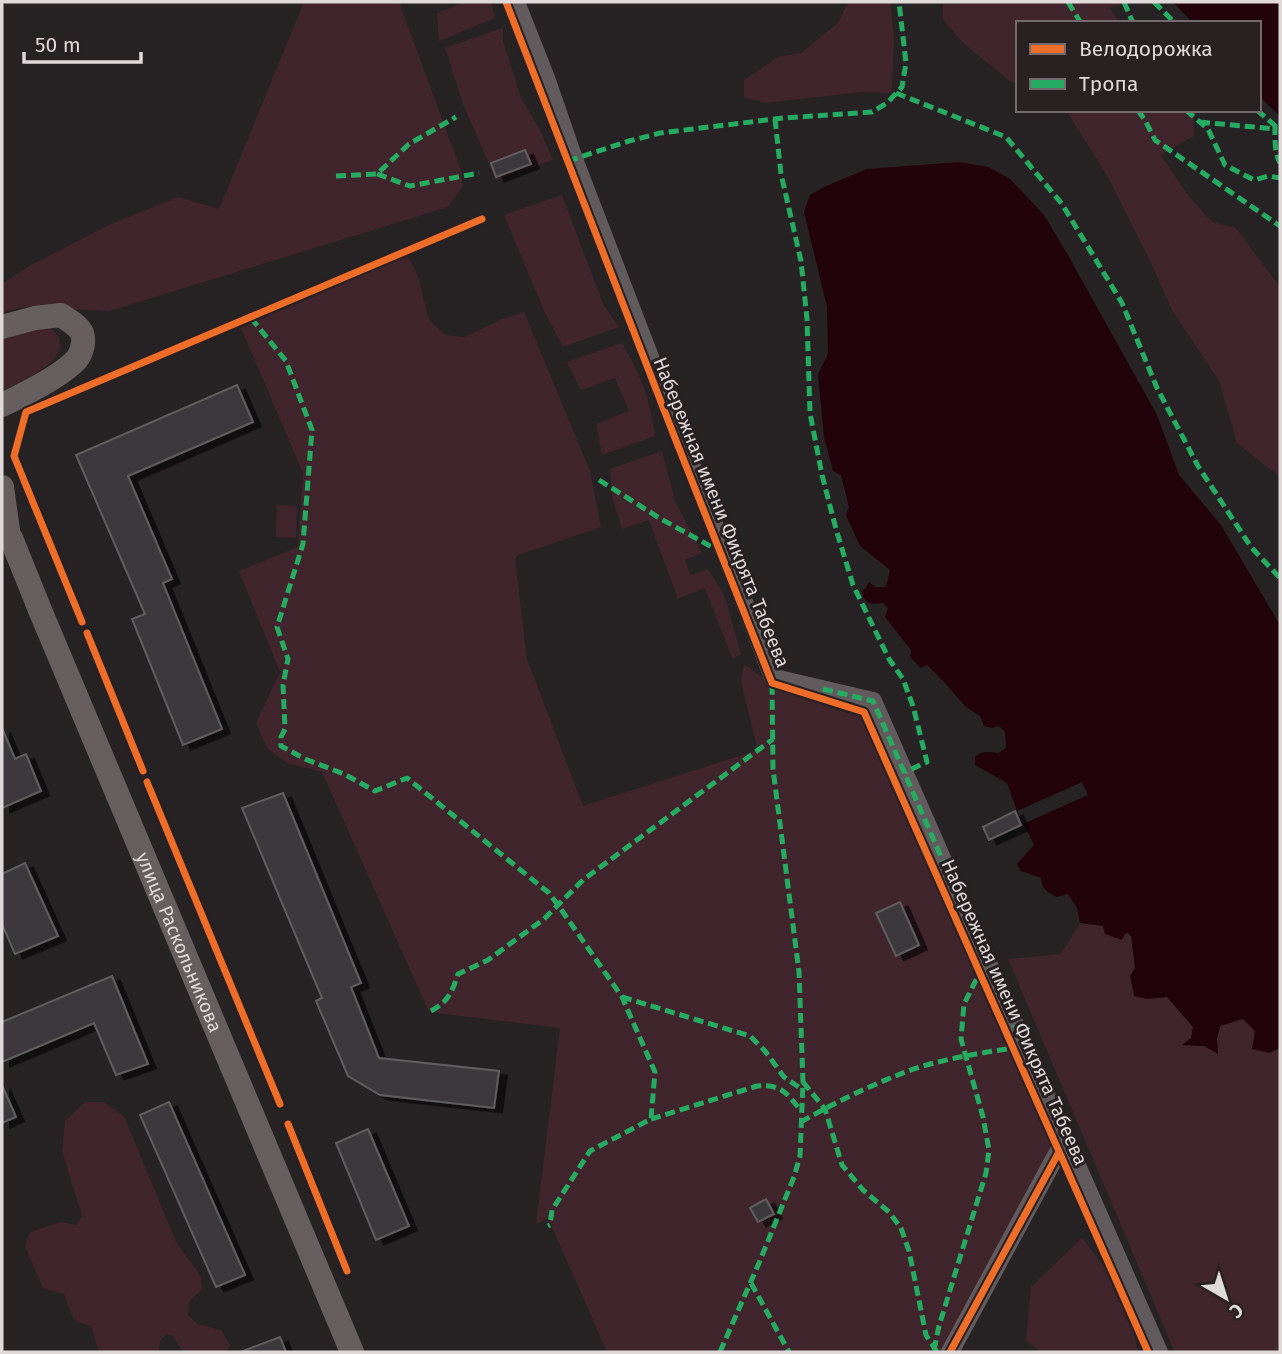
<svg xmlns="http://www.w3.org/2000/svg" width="1282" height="1354" viewBox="0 0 1282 1354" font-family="'Fira Sans',sans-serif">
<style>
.green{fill:#41252d}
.water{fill:#22030c}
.pier{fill:#272223}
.building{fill:#3e393a;stroke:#615d5e;stroke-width:2;filter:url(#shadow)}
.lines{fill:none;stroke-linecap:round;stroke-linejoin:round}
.street{stroke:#625b5d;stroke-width:18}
.secondary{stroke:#665e5f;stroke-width:24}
.quiet{stroke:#26ab63;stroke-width:5;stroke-dasharray:10 5;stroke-linecap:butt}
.cycleway-casing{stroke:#292022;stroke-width:11}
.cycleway{stroke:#ee6e29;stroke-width:7}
.labels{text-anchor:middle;stroke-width:6;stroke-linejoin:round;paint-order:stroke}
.street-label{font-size:19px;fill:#dfd9da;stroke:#292022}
</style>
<defs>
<filter id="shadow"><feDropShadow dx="8" dy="4.5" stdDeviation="0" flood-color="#0009"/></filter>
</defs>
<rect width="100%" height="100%" fill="#272223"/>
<path class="green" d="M 304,2 L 399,2 L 462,173 L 462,187 L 448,207 L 109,311 L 39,307 L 17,308 L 2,313 L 2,284 L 29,266 L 111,224 L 178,197 L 219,209 Z
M 465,2 L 491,2 L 495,18 L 439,41 L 437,13 Z
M 848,2 L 890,2 L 894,36 L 892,93 L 862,92 L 765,103 L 744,97 L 744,80 L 778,57 L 801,53 L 838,23 Z
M 943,2 L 1129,2 L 1110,8 L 1120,23 L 1018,23 L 1018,84 L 1011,82 L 963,43 L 943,19 Z
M 503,28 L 503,41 L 521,98 L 539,128 L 553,160 L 496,180 L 463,104 L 445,48 Z
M 1066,110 L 1193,110 L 1194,136 L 1161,155 L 1187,194 L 1212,222 L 1236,228 L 1280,287 L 1280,477 L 1237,443 L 1219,381 L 1172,310 L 1151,263 L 1109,179 Z
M 562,195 L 603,304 L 619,327 L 563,347 L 545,313 L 504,215 Z
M 406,256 L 411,261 L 418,277 L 429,320 L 445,335 L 464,337 L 500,320 L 524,312 L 590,471 L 601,527 L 518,555 L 515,559 L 527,659 L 583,806 L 758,750 L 741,682 L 744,664 L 779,690 L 863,718 L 1054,1144 L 940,1352 L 607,1352 L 548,1218 L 536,1224 L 560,1028 L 429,1012 L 322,772 L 287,763 L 267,748 L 256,723 L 280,672 L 239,571 L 298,547 L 303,473 L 241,328 Z
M 50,328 C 85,354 22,382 2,391 L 2,333 Z
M 622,343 C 641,375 650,399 655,436 L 602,455 L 596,424 L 629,411 L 615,378 L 581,390 L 567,362 Z
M 662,451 L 675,501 L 702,553 L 685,560 L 690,575 L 708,569 L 725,597 L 741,655 L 732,658 L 705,588 L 678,599 L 649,520 L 622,529 L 612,497 L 610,469 Z
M 277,505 L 297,506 L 296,538 L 276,537 Z
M 1080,923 L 1103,926 L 1122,939 L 1124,934 L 1128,933 L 1131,936 L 1135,968 L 1130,976 L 1147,999 L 1167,997 L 1193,1027 L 1191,1038 L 1183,1045 L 1204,1046 L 1218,1053 L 1217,1039 L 1220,1025 L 1243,1019 L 1255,1031 L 1269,1053 L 1280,1048 L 1280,1352 L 1174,1352 L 1174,1350 L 1008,959 L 1061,954 Z
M 85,1102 L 104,1102 L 124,1116 L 176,1242 L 201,1277 L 202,1289 L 189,1302 L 188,1315 L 197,1324 L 221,1330 L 230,1345 L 227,1352 L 183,1352 L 173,1336 L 166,1334 L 160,1341 L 159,1352 L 99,1352 L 91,1326 L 74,1320 L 64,1294 L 43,1288 L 25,1246 L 30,1232 L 61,1222 L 76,1225 L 82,1216 L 62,1151 L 65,1121 Z
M 1082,1238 L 1103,1265 L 1134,1335 L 1138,1352 L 1041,1352 L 1026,1341 L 1031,1287 Z"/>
<path class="water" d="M 1173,2 L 1280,2 L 1280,116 L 1259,96 L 1259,23 L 1193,23 Z
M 959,162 L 988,167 L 1010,179 L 1044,215 L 1069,257 L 1157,415 L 1179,475 L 1221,525 L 1280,625 L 1280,1048 L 1269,1053 L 1252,1049 L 1255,1031 L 1243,1019 L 1220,1026 L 1217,1039 L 1218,1054 L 1204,1046 L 1182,1045 L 1191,1038 L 1193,1027 L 1167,997 L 1147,999 L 1134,996 L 1130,976 L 1135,968 L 1131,936 L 1128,933 L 1125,934 L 1122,940 L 1105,934 L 1103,926 L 1080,923 L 1077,908 L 1068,894 L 1057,897 C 1047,892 1042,889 1041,878 L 1021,871 L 1017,864 L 1034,845 L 1017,811 L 1007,783 L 975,765 L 975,757 C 981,750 990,752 998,753 L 1006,748 L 1005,732 L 999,726 L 992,728 L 984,726 L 980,716 L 965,706 L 947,685 L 927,665 L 921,668 L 910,657 L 911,650 L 885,617 L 888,608 L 883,603 C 871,605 863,604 862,591 L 866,588 L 869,582 L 875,587 L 886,587 L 890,570 L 860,546 L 846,515 L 849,507 L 841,475 L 833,471 L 824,437 L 818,374 L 828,354 L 827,307 L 804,212 L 810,195 L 824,187 L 867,169 Z"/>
<path class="pier" d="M 1082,782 L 1088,795 L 1023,824 L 1017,811 Z"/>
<path class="building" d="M 525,150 L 531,164 L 496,177 L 491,163 Z
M 237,385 L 253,422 L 128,476 L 172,579 L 163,583 L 222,729 L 183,745 L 132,619 L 145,614 L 76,455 Z
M 2,728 L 15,759 L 26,754 L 41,791 L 2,808 Z
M 283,793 L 361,983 L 351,987 L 379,1058 L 499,1071 L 494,1108 L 380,1095 L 348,1076 L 316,1001 L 322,998 L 242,808 Z
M 1015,811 L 1021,825 L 989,840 L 983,827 Z
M 25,863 L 58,936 L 15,954 L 2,924 L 2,874 Z
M 900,902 L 919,945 L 896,956 L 876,913 Z
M 112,976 L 148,1064 L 116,1075 L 94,1023 L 2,1062 L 2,1022 Z
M 2,1085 L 16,1117 L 2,1123 Z
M 169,1102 L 245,1275 L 216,1287 L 140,1115 Z
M 368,1129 L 409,1226 L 376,1240 L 336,1143 Z
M 766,1199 L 774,1214 L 758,1222 L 750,1208 Z
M 280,1337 L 286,1352 L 243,1352 L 243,1351 Z"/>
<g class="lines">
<path class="street" d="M 516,2 L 546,78 L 574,159 L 772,675 L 779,679 L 873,701 L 1159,1352
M 950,1352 L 1065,1139"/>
<g class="secondary">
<path d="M 2,327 L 35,318 L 61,315 C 68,320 78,325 82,333 C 85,341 82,352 77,359 C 63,375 21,396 2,405"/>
<path d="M 2,487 L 8,530"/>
<path id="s1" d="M 2,521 L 11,538 L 40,610 L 352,1352"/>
</g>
<path class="quiet" d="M 1068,2 L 1081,23
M 1124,2 L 1133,23
M 1154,2 L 1175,23
M 896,93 L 1006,137 L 1062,204 L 1122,303 L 1157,388 L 1198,466 L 1251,547 L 1280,578
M 1138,110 L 1146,122 L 1155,140 L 1280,226
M 1186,110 L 1208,129 L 1225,165 L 1254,180 L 1268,176 L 1280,178
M 1257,110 L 1280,130
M 775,119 L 781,174 L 801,261 L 807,319 L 810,413 L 822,475 L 836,529 L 853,585 L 889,659 L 903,679 L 913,706 L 927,762 L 905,772
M 1200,122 L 1275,129
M 1275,125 C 1275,138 1274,152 1280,163
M 568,161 L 629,141 L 660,133 L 783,118 L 872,112 L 887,103 L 902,87 L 906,63 L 899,2
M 377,174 L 410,186 L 479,173
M 336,176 L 377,174 L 409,144 L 456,117
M 251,318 L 286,361 L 312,430 L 303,544 L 277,627 L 288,659 L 283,685 L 285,729 L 281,737 L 281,746 L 305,759 L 344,774 L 375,791 L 407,778 L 549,893 L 558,905 L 622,997 L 655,1072 L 651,1119 L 590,1151 L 552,1210 L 550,1225 L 548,1226
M 599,480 L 661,519 L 721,552
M 823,689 L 873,701 L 1043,1090
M 622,997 L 750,1036 L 765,1051 L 784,1077 L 803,1090
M 431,1011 C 449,1001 452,992 458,974 L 488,960 L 544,919 L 583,880 L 773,739
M 803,1082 L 825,1109 L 842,1165 L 863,1190 L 889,1212 L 901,1228 L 909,1251 L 926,1335 L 937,1352
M 651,1119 L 757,1086 C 783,1084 787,1094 802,1112
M 801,1122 C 830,1105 867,1087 898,1075 C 934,1060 975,1054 1013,1048
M 751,1283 L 789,1352
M 934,1350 L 939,1326 L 986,1173 L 989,1150 L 983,1117 L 961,1039 L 964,1004 L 980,972
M 720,1352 L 759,1263 L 794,1177 L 800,1156 L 803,1082 L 799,972 L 773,769 L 772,683"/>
<g class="cycleway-casing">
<path id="cycleway" d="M 506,2 L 673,433 L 772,683 L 864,712 L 1148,1352
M 82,622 L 14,456 L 26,412 L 482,219
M 87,633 L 143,771
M 147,782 L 280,1104
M 288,1124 L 347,1271
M 950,1352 L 1059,1152"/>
</g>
<use href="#cycleway" class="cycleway"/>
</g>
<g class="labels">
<g class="street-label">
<text transform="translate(722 512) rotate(68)" y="7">Набережная имени Фикрята Табеева</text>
<text dy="7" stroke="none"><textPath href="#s1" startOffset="457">улица Раскольникова</textPath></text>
<text transform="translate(1015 1012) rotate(66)" y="7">Набережная имени Фикрята Табеева</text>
</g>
</g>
<rect width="1282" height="1354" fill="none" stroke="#dfd9da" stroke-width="7"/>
<rect x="1016" y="21" width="245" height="91" fill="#292022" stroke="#726a6c" stroke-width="2"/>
<rect x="1030" y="44" width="35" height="10" fill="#ee6e29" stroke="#726a6c" stroke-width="2"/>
<text x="1079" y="56" font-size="21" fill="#dfd9da">Велодорожка</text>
<rect x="1030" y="79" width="35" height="10" fill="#26ab63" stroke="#726a6c" stroke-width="2"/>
<text x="1079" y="91" font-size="21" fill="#dfd9da">Тропа</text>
<g transform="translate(1226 1298) rotate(141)" stroke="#292022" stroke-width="5" paint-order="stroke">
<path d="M0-5L12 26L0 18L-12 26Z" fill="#dfd9da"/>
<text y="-10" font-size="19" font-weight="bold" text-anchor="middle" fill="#dfd9da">С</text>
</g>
<path d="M24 52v10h117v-10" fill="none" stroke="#dfd9da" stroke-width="3.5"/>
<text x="35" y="52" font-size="21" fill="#dfd9da" stroke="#292022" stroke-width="5" paint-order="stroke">50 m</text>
</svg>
